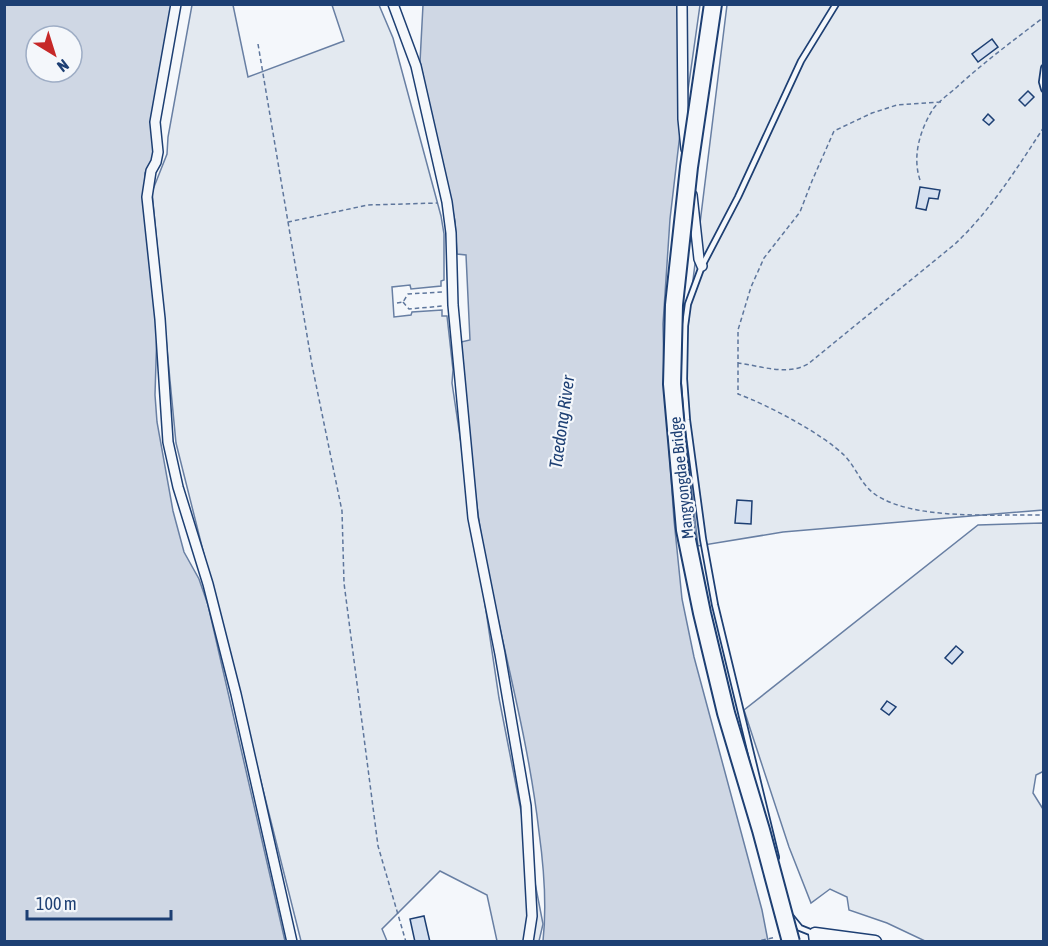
<svg xmlns="http://www.w3.org/2000/svg" width="1048" height="946" viewBox="0 0 1048 946" font-family="'Asap Condensed',sans-serif">
<style>
.green{fill:#e3e9f0;stroke:#687fa3;stroke-width:1.5}
.water{fill:#cfd7e4;stroke:#687fa3;stroke-width:1.5;fill-rule:evenodd}
.building{fill:#d5e0f0;stroke:#1d3f73;stroke-width:1.5}
.lines{fill:none;stroke-linecap:round;stroke-linejoin:round}
.lane-casing{stroke:#1d3f73;stroke-width:8}
.street-casing{stroke:#1d3f73;stroke-width:12}
.secondary-casing{stroke:#1d3f73;stroke-width:15}
.path{stroke:#5e769c;stroke-width:1.5;stroke-dasharray:4.5 3;stroke-linecap:butt}
.lane{stroke:#f4f7fb;stroke-width:4.5}
.street{stroke:#f4f7fb;stroke-width:9}
.secondary{stroke:#f4f7fb;stroke-width:12}
.highway-bridge-casing{stroke:#1d3f73;stroke-width:20;stroke-linecap:butt}
.highway-bridge{stroke:#f4f7fb;stroke-width:16}
.labels{text-anchor:middle;stroke-width:4.5;stroke-linejoin:round;paint-order:stroke}
.street-label{font-size:16px;fill:#1d3f73;stroke:#f4f7fb}
.water-label{font-size:18px;font-style:italic;fill:#1d3f73;stroke:#f4f7fb}
</style>
<rect width="100%" height="100%" fill="#f4f7fb"/>
<path class="green" d="M 192,5 L 233,5 L 248,77 L 344,41 L 332,5 L 379,5 L 393,38 L 441,216 L 444,234 L 444,280 L 441,281 L 441,286 L 411,289 L 410,285 L 392,287 L 394,317 L 411,315 L 412,312 L 442,310 L 442,316 L 447,316 L 453,370 L 452,383 L 499,698 L 543,924 L 539,941 L 497,941 L 487,895 L 440,871 L 382,929 L 387,941 L 301,941 L 176,443 L 152,192 L 167,154 L 168,137 Z
M 685,5 L 700,5 L 687,97 L 684,96 Z
M 727,5 L 1043,5 L 1043,510 L 783,532 L 698,546 L 681,397 L 691,296 Z
M 1043,523 L 1044,771 L 1036,775 L 1033,793 L 1043,809 L 1043,941 L 925,941 L 887,923 L 849,910 L 847,897 L 830,889 L 811,903 L 789,847 L 744,710 L 978,525 Z"/>
<path class="water" d="M 5,5 L 173,5 L 155,154 L 145,173 L 145,192 L 157,329 L 155,395 L 157,422 L 173,511 L 184,552 L 199,579 L 208,605 L 285,941 L 5,942 ZM 36,36 L 72,36 L 72,72 L 36,72 Z
M 423,5 L 680,5 L 681,125 L 670,219 L 663,324 L 664,375 L 674,520 L 682,599 L 694,657 L 762,910 L 768,941 L 543,941 C 547,905 544,868 539,832 C 529,743 505,657 487,568 C 472,494 469,417 461,342 L 470,340 L 466,255 L 457,254 L 455,221 L 420,62 Z"/>
<path class="building" d="M 992,39 L 998,47 L 978,62 L 972,54 Z
M 1028,91 L 1034,97 L 1025,106 L 1019,100 Z
M 988,114 L 994,120 L 989,125 L 983,120 Z
M 920,187 L 940,190 L 938,199 L 929,198 L 926,210 L 916,208 Z
M 737,500 L 752,501 L 751,524 L 735,523 Z
M 956,646 L 963,652 L 952,664 L 945,658 Z
M 887,701 L 896,707 L 889,715 L 881,709 Z
M 424,916 L 430,942 L 415,942 L 410,919 Z"/>
<g class="lines">
<g class="lane-casing">
<path id="lane" d="M 1044,68 L 1042,82 L 1044,89
M 776,857 L 715,605 L 703,539 L 687,420 L 684,379 L 685,326 L 688,304 L 702,266 L 738,197 L 801,61 L 836,4
M 791,917 L 800,928 L 815,934"/>
</g>
<g class="street-casing">
<path id="street" d="M 176,4 L 155,122 L 158,152 L 156,162 L 151,171 L 147,197 L 160,319 L 168,442 L 178,487 L 208,584 L 236,694 L 292,942
M 393,4 L 416,66 L 447,202 L 451,233 L 453,305 L 473,518 L 500,654 L 526,806 L 532,916 L 528,942
M 682,4 L 683,119 L 686,149
M 692,195 L 699,259 L 702,266"/>
</g>
<g class="secondary-casing">
<path id="secondary" d="M 816,942 L 815,934 L 875,942"/>
</g>
<path class="path" d="M 258,44 L 288,222 L 368,205 L 438,203
M 941,102 L 897,105 L 872,113 L 834,131 L 812,181 L 800,212 L 764,258 L 751,287 L 738,330 L 738,363 C 761,366 787,376 808,364 L 955,244 C 991,210 1017,168 1044,127
M 920,180 C 912,156 920,130 933,109 C 939,101 949,94 957,87 C 984,62 1014,40 1044,17
M 288,222 L 312,365 L 342,511 L 344,583 L 378,846 L 406,942
M 403,302 L 409,309 L 443,306
M 397,303 L 403,302 L 408,294 L 442,292
M 738,363 L 738,394 C 768,405 823,434 845,456 C 857,469 861,485 876,495 C 916,521 996,514 1044,515
M 754,942 L 776,937"/>
<use href="#lane" class="lane"/>
<use href="#street" class="street"/>
<use href="#secondary" class="secondary"/>
<g class="highway-bridge-casing">
<path id="highway-bridge" d="M 713,4 L 689,167 L 674,305 L 672,384 L 685,530 L 702,613 L 726,713 L 761,830 L 791,942"/>
</g>
<use href="#highway-bridge" class="highway-bridge"/>
</g>
<g class="labels">
<g class="street-label">
<text transform="translate(681 478) rotate(-96)" y="6">Mangyongdae Bridge</text>
</g>
<g class="water-label">
<text transform="translate(562 422) rotate(-82)" y="6">Taedong River</text>
</g>
</g>
<rect width="1048" height="946" fill="none" stroke="#1d3f73" stroke-width="12"/>
<g transform="translate(54 54) rotate(142)"><circle r="28" fill="#f4f7fb" stroke="#9eadc5" stroke-width="1.5"/>
<path d="M0-4.5L10 22L0 15L-10 22Z" fill="#c62828"/>
<text y="-9" font-size="16" font-weight="bold" text-anchor="middle" fill="#1d3f73">N</text>
</g>
<path d="M27 910v9h144v-9" fill="none" stroke="#1d3f73" stroke-width="3"/>
<text x="36" y="910" font-size="18" fill="#1d3f73" stroke="#f4f7fb" stroke-width="4.5" paint-order="stroke">100 m</text>
</svg>
